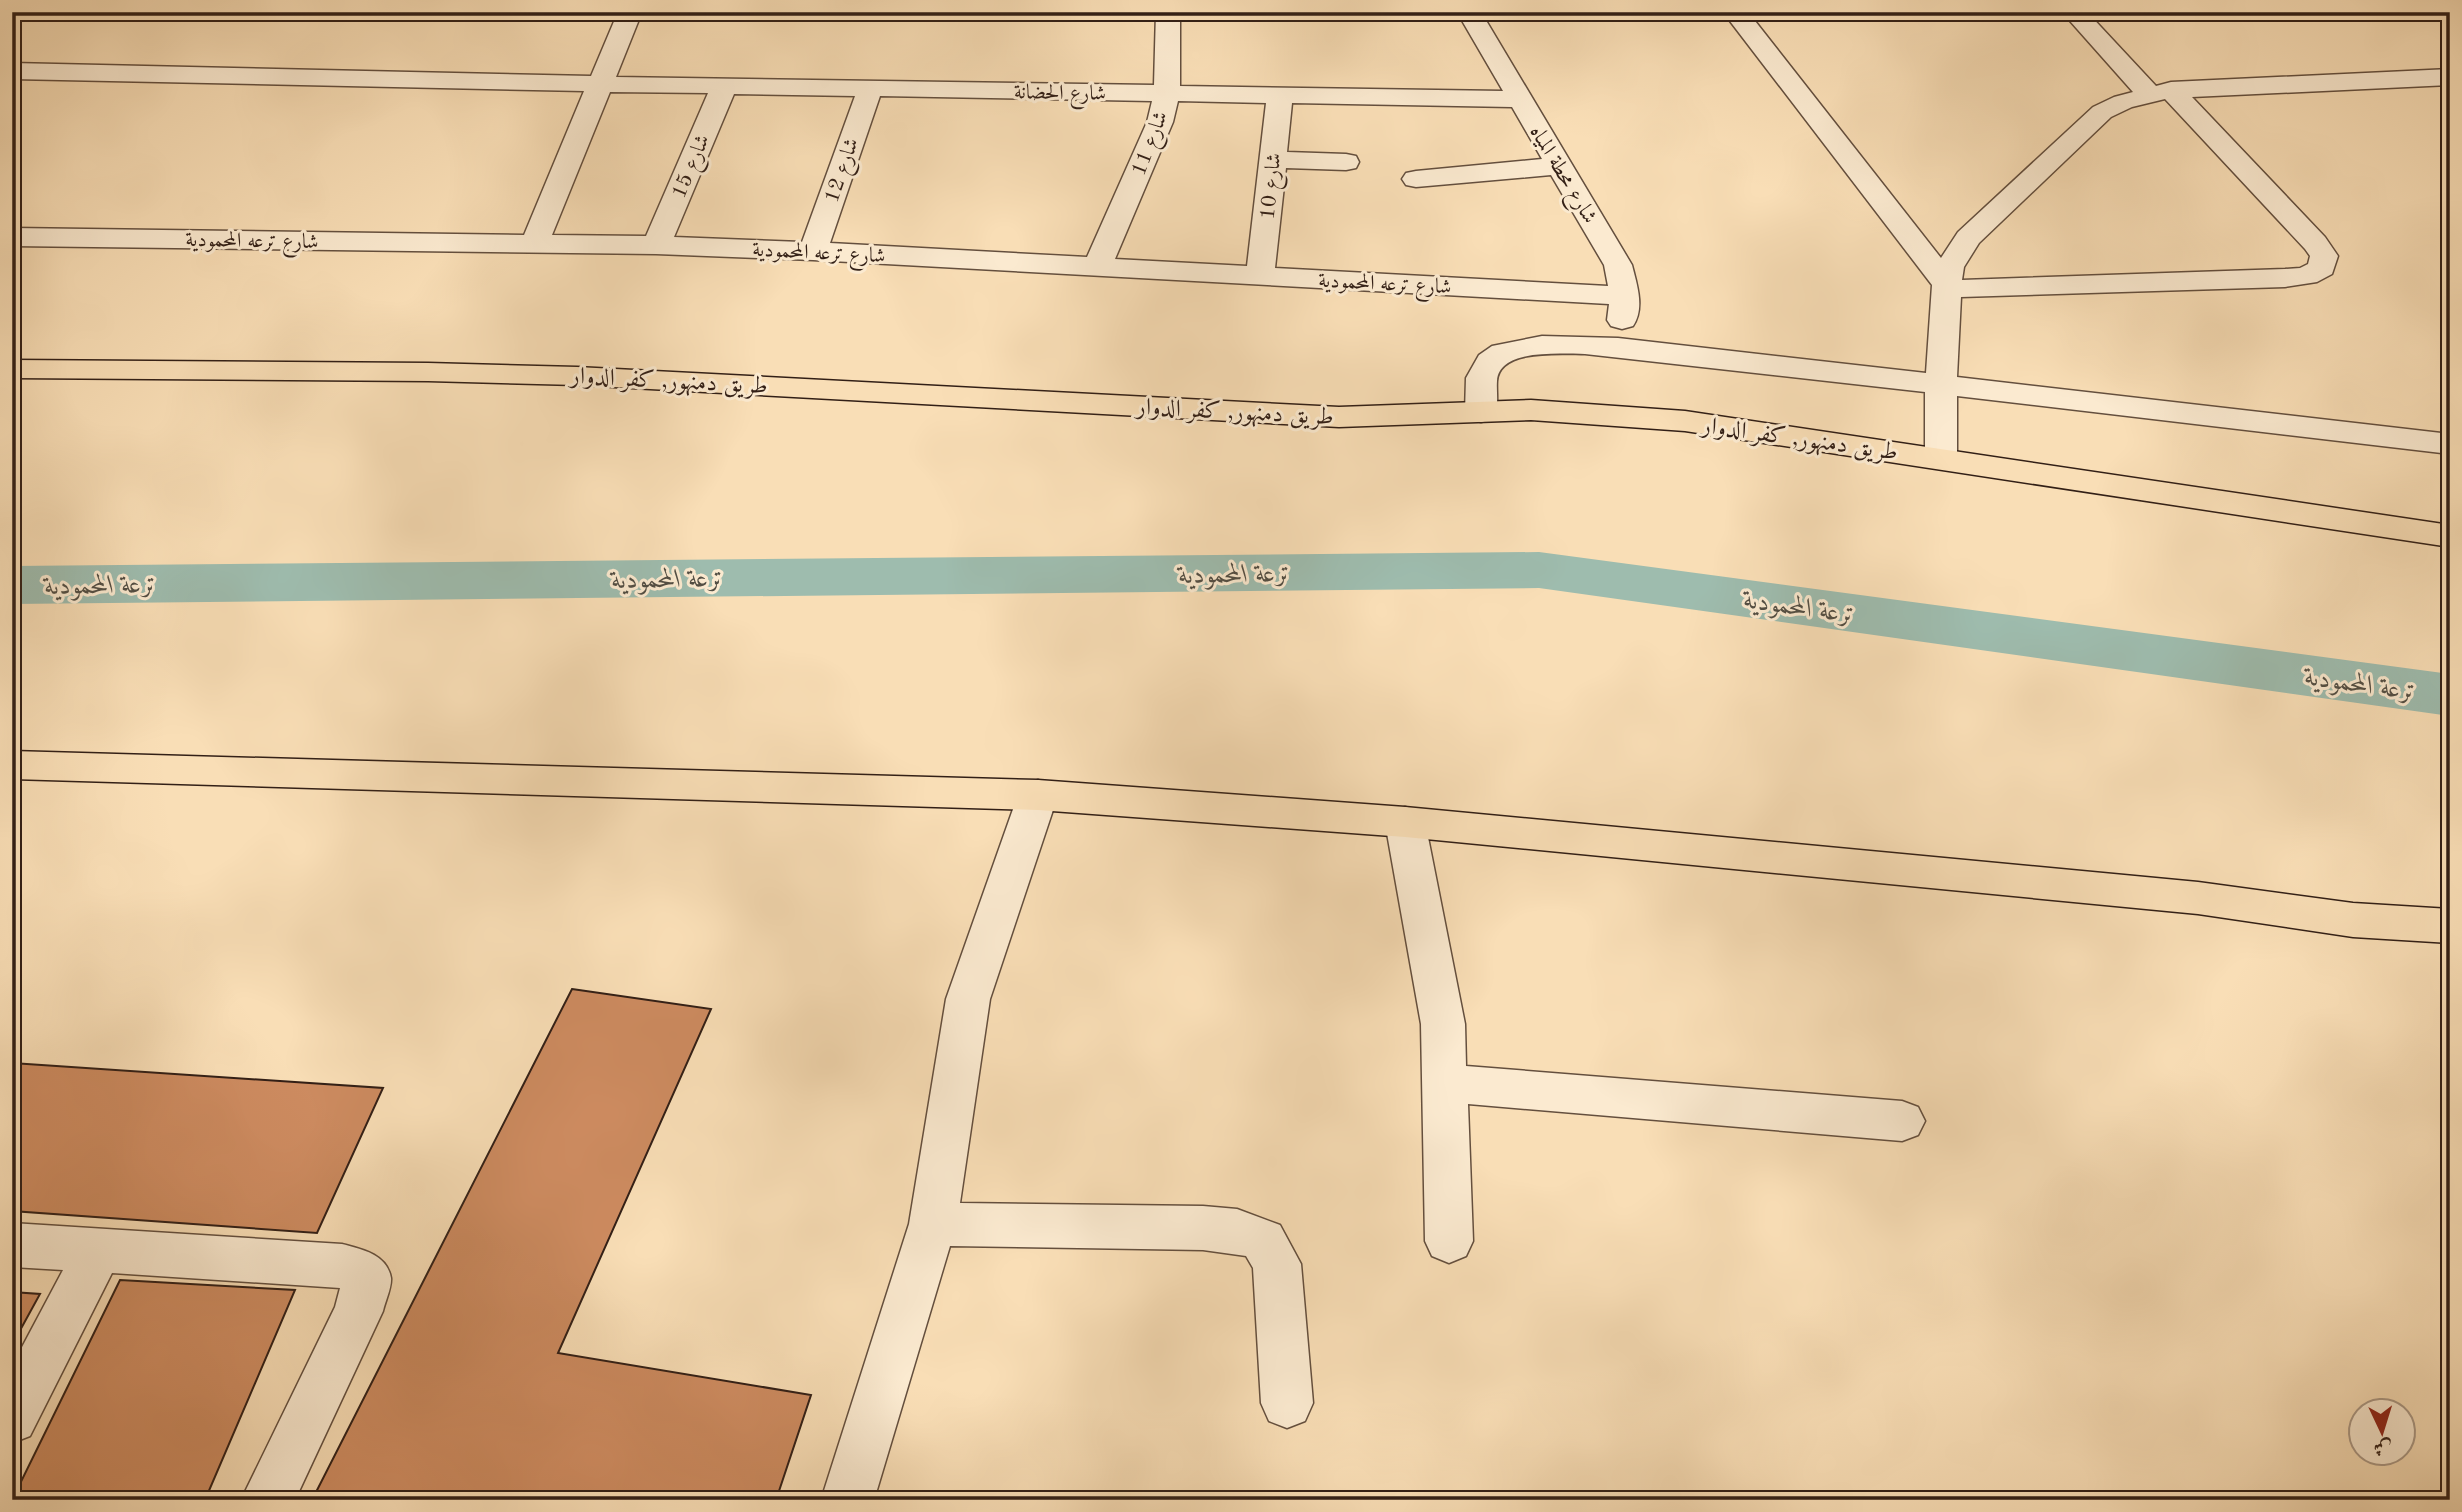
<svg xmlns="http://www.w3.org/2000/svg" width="2462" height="1512" viewBox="0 0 2462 1512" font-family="'Old Standard TT',Amiri,serif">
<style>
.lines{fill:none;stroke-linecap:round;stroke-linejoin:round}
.canal{fill:#9ebcae;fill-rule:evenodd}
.building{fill:#cd8b60;stroke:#321f16;stroke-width:2}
.minor-casing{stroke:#644f3e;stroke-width:3}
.major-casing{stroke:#321f16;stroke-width:3}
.minor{fill:#fbead0;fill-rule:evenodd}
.major{fill:#f9deb6;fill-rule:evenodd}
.labels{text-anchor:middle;stroke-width:6;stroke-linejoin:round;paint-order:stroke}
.far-street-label{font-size:21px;fill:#321f16;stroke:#fbead0}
.street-label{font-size:24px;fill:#321f16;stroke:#fbead0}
.water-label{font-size:26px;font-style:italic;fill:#524e44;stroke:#fbead0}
</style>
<rect width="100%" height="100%" fill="#f9deb6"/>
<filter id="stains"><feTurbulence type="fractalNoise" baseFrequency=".00286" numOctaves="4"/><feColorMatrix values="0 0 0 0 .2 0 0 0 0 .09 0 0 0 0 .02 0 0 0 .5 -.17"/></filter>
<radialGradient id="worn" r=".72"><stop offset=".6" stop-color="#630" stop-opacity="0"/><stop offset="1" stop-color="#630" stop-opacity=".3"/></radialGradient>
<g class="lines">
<path class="canal" d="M 1539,552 L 2450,674 L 2450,716 L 1539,588 L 12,604 L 12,566 Z"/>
</g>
<path class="building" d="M 572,989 L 711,1009 L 558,1353 L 811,1395 L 776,1500 L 312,1500 Z
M 12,1063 L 383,1088 L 317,1233 L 12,1211 Z
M 120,1280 L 295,1290 L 205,1500 L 12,1500 Z
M 12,1292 L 40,1294 L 12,1345 Z"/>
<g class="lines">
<g class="minor-casing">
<path id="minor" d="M 618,12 L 642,12 L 616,77 L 1154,85 L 1156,12 L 1180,12 L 1180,86 L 1503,91 L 1457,12 L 1481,12 L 1632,265 C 1637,285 1645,308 1633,326 L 1622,329 L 1611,326 L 1607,320 L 1609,304 L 813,260 L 656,254 L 12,246 L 12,228 L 524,235 L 584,91 L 12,79 L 12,63 L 591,76 ZM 610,92 L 708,93 L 646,236 L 552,235 ZM 734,94 L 855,96 L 802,242 L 674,237 ZM 880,96 L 1152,101 L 1147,122 L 1087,257 L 830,243 ZM 1178,101 L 1266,103 L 1247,266 L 1115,259 L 1173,122 ZM 1292,103 L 1512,107 L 1542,159 L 1416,171 L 1406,173 L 1402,179 L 1406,185 L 1416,187 L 1551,175 L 1604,265 L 1608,286 L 1275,268 L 1286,168 L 1346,170 L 1356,168 L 1359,162 L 1356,156 L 1346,154 L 1287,152 Z
M 1723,12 L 1748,12 L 1941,258 L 1958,232 L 2093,107 L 2114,97 L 2133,92 L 2062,12 L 2087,12 L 2156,86 L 2171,82 L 2450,69 L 2450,85 L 2192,97 L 2325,237 L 2338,256 L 2332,274 L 2317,282 L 2285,287 L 1961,297 L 1957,377 L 2450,434 L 2450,454 L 1957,396 L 1957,458 L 1953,465 L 1941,468 L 1929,465 L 1925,458 L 1925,392 L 1585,354 C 1562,354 1499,348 1497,381 C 1496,394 1500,408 1492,419 L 1481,422 L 1470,419 L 1465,412 L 1466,378 L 1479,355 L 1492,346 L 1542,336 L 1618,338 L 1926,373 L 1932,285 ZM 2165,99 L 2305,249 L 2310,256 L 2308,264 L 2300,268 L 2285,269 L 1962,280 L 1964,267 L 1979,243 L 2111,117 L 2132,107 Z
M 1038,780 L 1052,785 L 1058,795 L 990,999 L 960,1203 L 1203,1206 L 1237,1209 L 1280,1225 L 1301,1264 L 1313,1403 L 1305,1421 L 1287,1428 L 1269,1421 L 1261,1403 L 1253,1268 L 1246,1256 L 1203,1250 L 950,1246 L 874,1500 L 821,1500 L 909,1224 L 946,999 L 1018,795 L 1024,785 Z
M 1405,807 L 1419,811 L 1425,822 L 1465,1024 L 1466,1066 L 1902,1101 L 1918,1107 L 1925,1121 L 1918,1135 L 1902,1141 L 1468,1104 L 1473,1241 L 1466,1256 L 1449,1263 L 1432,1256 L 1425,1241 L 1421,1024 L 1385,822 L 1391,811 Z
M 12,1223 L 342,1244 C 361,1249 387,1254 391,1278 C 392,1287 385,1302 383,1311 L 295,1500 L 241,1500 L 335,1307 L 340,1288 L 112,1273 L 30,1436 L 12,1443 L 12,1366 L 63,1270 L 12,1267 Z"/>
</g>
<g class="major-casing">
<path id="major" d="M 12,360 L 428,363 L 577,367 L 1339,407 L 1531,400 L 1685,411 L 2450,525 L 2450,547 L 1685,431 L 1531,420 L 1339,427 L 577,385 L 428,381 L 12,378 Z
M 12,751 L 1038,780 L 1405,807 L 2198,882 L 2353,903 L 2450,909 L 2450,943 L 2353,937 L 2198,914 L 1405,837 L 1038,810 L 12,779 Z"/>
</g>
<use href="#minor" class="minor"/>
<use href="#major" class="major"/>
</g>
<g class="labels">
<g class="far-street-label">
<text transform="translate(1060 92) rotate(1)" y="7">شارع الحضانة</text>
<text transform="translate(1149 143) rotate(-69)" y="7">شارع 11</text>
<text transform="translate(690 166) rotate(-67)" y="7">شارع 15</text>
<text transform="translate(841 170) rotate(-71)" y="7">شارع 12</text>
<text transform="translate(1564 174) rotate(59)" y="7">شارع محطة المياه</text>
<text transform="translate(1270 186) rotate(-84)" y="7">شارع 10</text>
<text transform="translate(252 240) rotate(1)" y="7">شارع ترعه المحمودية</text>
<text transform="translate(819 252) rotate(3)" y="7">شارع ترعه المحمودية</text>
<text transform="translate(1385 283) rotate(3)" y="7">شارع ترعه المحمودية</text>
</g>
<g class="street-label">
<text transform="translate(669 380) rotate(3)" y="8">طريق دمنهور, كفر الدوار</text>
<text transform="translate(1235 411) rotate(3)" y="8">طريق دمنهور, كفر الدوار</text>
<text transform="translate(1800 438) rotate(8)" y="8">طريق دمنهور, كفر الدوار</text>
</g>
<g class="water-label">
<text transform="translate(1235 573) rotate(-1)" y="9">ترعة المحمودية</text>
<text transform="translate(668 578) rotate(-1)" y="9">ترعة المحمودية</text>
<text transform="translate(101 584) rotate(-1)" y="9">ترعة المحمودية</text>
<text transform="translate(1800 606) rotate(8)" y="9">ترعة المحمودية</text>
<text transform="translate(2361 683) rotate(8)" y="9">ترعة المحمودية</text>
</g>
</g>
<rect width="2462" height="1512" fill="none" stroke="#f9deb6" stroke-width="42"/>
<rect x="14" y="14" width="2434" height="1484" fill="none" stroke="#321f16" stroke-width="3.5"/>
<rect x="21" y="21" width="2420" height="1470" fill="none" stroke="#321f16" stroke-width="2"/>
<g transform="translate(2382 1432) rotate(176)"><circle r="33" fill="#fbead0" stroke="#ab9986" stroke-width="2"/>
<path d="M0-5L12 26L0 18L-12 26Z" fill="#8f2418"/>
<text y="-10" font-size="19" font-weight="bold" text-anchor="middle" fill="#321f16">ش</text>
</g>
<rect width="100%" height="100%" filter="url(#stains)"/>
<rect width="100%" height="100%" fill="url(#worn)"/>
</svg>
